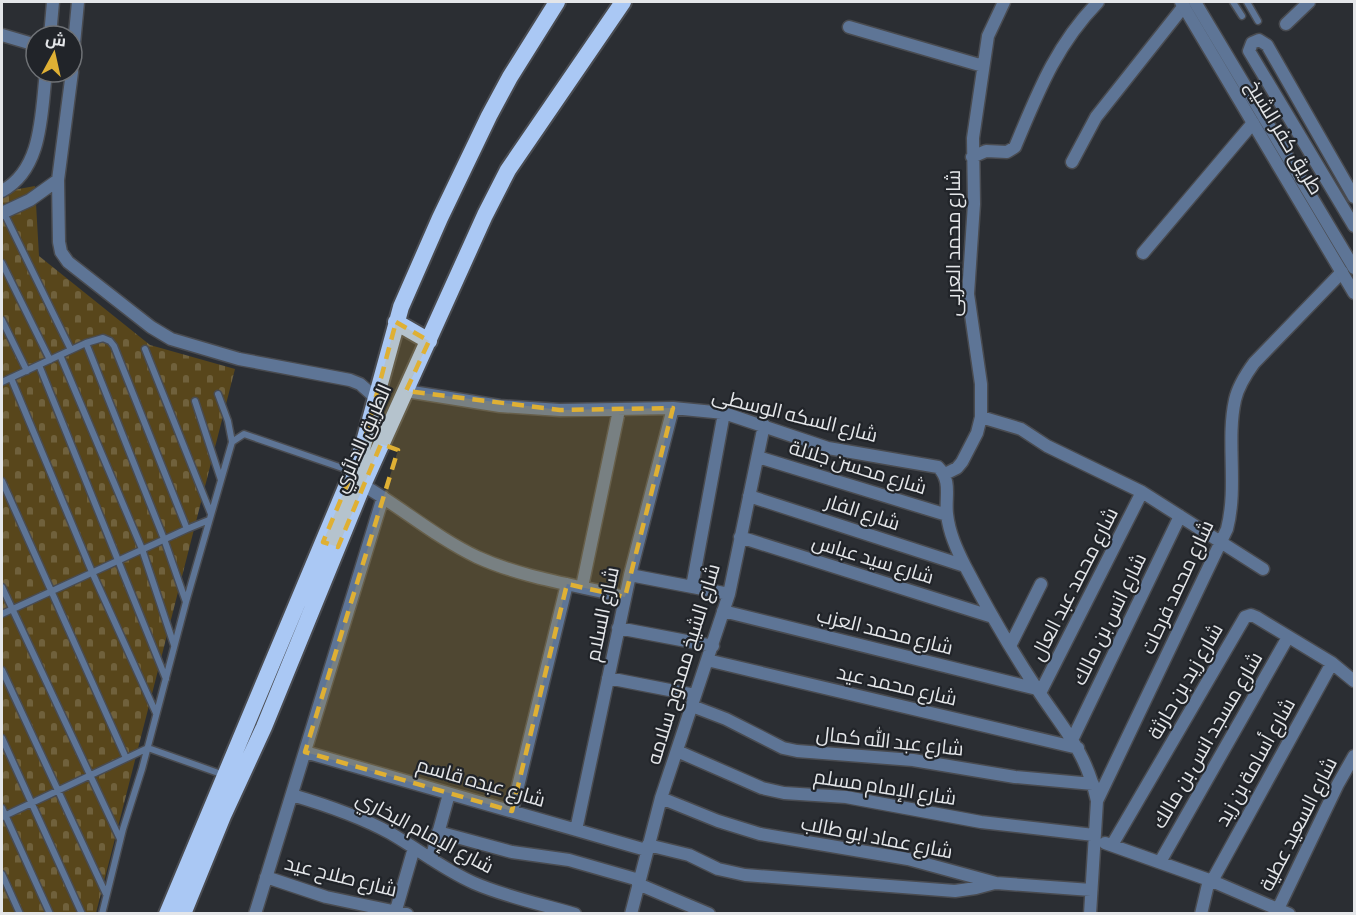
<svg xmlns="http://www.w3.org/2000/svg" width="1356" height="915" viewBox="0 0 1356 915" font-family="'Sofia Sans Condensed',Cairo,sans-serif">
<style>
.cemetery{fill:url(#cemetery-stones)}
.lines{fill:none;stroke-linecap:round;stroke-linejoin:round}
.service-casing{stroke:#494b50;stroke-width:9}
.minor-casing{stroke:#494b50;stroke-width:15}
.tertiary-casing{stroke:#494b50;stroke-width:15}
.trunk-casing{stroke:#494b50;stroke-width:20}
.service{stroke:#5e7596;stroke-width:6}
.minor{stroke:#5e7596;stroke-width:12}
.tertiary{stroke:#5e7596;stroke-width:12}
.trunk{stroke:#aac8f4;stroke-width:16}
.marked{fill:#dfb034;fill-opacity:0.2;stroke:#dfb034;stroke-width:4.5;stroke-dasharray:12 8;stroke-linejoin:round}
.labels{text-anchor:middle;stroke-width:4.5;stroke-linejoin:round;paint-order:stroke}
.street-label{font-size:20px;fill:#e4e6e9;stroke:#212429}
</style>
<defs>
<pattern id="cemetery-stones" width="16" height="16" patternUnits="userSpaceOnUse" patternTransform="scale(1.5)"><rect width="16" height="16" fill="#58461b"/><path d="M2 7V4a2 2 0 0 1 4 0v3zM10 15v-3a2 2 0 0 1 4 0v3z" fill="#70613c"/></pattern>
</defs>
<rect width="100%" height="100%" fill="#2b2e33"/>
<path class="cemetery" d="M 35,186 L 39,256 L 150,345 L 235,369 L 96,913 L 2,914 L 2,192 Z"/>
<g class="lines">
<g class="service-casing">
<path id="service" d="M 1233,2 L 1242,16
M 1247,2 L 1258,21
M 4,213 L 71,350
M 2,263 L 50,360
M 2,320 L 27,371
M 86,343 L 164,539 L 186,602
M 145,349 L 211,514
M 60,355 L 142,549 L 174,645
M 39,365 L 166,679
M 11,378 L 92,572 L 156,713
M 2,382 L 86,343 L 103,338 L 110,341 L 114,346 L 187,529
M 195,401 L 221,480
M 232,442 L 244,434 L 351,471
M 2,481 L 126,758
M 2,587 L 120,839
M 2,614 L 187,529 L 209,520
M 2,670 L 106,894
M 2,738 L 82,914
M 2,808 L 50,914
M 2,817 L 148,748 L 224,775
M 2,874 L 20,914
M 102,914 L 123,829 L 142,769 L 186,602 L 232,442 L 228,421 L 218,394"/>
</g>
<g class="minor-casing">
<path id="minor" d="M 1286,24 L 1309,2
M 849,27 L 983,66
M 2,35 L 36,45
M 50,36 L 53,2
M 72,65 L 78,2
M 72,72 L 58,180 L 59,242 L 61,252 L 68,262 L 151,327 L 171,339 L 239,359 L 350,380 L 360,384 L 377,399
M 972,157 L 986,151 L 1007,152 L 1015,147 C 1038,92 1056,45 1098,2
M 1072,162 L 1096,117 L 1184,6
M 2,191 C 43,169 41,113 46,72
M 1354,197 L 1267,45 L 1259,40 L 1252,43 L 1249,51 L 1354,226
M 2,213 L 30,200 L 58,180
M 1143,253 L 1253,123
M 406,391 L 500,406 L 560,410 L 673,408 L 724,413 L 828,448 L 938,467 C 952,481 945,496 947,514 C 949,533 957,550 965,566 C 987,608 1011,650 1037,689 C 1064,730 1086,751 1097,801 L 1090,914
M 981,417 L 1021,429 L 1047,446 L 1142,492 L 1263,569
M 758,457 L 947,515
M 945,474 L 957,468 L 962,462 L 977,433 L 981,417 L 981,384 L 968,294 L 974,204 L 973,138 L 988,36 L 1004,2
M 363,485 C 402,508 437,538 477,557 C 523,578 576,585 625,597
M 749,496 L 965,566
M 740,537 L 993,617
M 630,575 L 729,594
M 582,587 L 619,410
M 692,587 L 724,413
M 723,611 L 1037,689
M 618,628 L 713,646
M 1010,646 L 1041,584
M 707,660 L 1078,748
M 608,678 L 695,695
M 1040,693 L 1142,492
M 692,706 L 726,719 L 783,748 L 797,751 L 913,760 L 1015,777 L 1093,784
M 1073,738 L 1180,516
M 677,751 L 762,788 L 784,793 L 846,797 L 981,822 L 1094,835
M 305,752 L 646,850
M 292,795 C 326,805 359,816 390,833 C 418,849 444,870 474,883 C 506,897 541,904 575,914
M 661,798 L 718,821 L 760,834 L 908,859 L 996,883 L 1091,890
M 1097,801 L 1227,529 C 1238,486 1226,441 1235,400 C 1238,386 1246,374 1254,363 L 1342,272
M 512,811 L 567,584
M 576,830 L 630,575 L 673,408
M 438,832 L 512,852 L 569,860 L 639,880
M 1105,843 L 1212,881 L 1289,914
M 648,845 L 689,855 L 718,869 L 745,875 L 955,891 L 976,888 L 995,883
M 1112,845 L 1245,617 L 1251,615 L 1256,617 L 1332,663 L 1354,681
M 431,859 L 449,794
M 1160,862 L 1288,637
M 266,877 L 326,897 L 407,914
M 1212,881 L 1332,663
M 638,884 L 709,914
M 1278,909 L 1338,784 L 1354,756
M 396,910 L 414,848
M 255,914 L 383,497
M 631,914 L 661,798 L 729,594 L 764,425
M 1201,914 L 1209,880"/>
</g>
<g class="tertiary-casing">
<path id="tertiary" d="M 1181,2 L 1354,293
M 1195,2 L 1354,268"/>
</g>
<g class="trunk-casing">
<path id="trunk" d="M 396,322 L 429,341
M 167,914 L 362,449 L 401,307 L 440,218 L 489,116 L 510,77 L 557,2
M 183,914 L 223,816 L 264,727 L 363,485 L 485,215 L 508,170 L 623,2"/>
</g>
<use href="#service" class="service"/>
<use href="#minor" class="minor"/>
<use href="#tertiary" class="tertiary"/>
<use href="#trunk" class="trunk"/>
</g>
<path class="marked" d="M 396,322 L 429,341 L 406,391 L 560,410 L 673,408 L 625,597 L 567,584 L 512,811 L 305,752 L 398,450 L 381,444 L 338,547 L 323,542 L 362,449 Z"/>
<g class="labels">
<g class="street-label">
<text transform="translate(1285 137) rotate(59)" y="7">طريق كفر الشيخ</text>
<text transform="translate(953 243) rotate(-90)" y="7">شارع محمد العربى</text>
<text transform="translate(795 415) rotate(14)" y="7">شارع السكه الوسطى</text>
<text transform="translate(362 438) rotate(-66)" y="7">الطريق الدائري</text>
<text transform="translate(858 467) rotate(17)" y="7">شارع محسن جلالة</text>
<text transform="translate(863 512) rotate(18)" y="7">شارع الفار</text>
<text transform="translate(873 559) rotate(17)" y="7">شارع سيد عباس</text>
<text transform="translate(1074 584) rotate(-63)" y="7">شارع محمد عبد العال</text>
<text transform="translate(1177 587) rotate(-65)" y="7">شارع محمد فرحات</text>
<text transform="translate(602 614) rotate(-78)" y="7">شارع السلام</text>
<text transform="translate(1109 619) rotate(-64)" y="7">شارع انس بن مالك</text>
<text transform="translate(885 631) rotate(14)" y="7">شارع محمد العزب</text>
<text transform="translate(683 664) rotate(-73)" y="7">شارع الشيخ ممدوح سلامه</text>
<text transform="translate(1185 681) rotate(-60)" y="7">شارع زيد بن حارثة</text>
<text transform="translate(897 685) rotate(13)" y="7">شارع محمد عيد</text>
<text transform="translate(1207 740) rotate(-60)" y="7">شارع مسجد انس بن مالك</text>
<text transform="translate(890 741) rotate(6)" y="7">شارع عبد الله كمال</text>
<text transform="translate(1255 762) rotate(-61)" y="7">شارع أسامة بن زيد</text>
<text transform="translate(481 782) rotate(16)" y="7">شارع عبده قاسم</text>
<text transform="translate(885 787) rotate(9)" y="7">شارع الإمام مسلم</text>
<text transform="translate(1298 824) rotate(-63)" y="7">شارع السعيد عطية</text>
<text transform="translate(425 832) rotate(28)" y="7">شارع الإمام البخاري</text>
<text transform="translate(877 837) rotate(11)" y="7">شارع عماد ابو طالب</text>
<text transform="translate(341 876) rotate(14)" y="7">شارع صلاح عيد</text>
</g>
</g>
<rect width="1356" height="915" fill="none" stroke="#e4e6e9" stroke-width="6"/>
<g transform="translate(54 54) rotate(8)"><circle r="28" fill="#212429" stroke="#6f7276" stroke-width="1.5"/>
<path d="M0-4.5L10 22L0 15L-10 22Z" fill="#dfb034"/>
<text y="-9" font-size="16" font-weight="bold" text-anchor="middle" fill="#e4e6e9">ش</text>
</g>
</svg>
